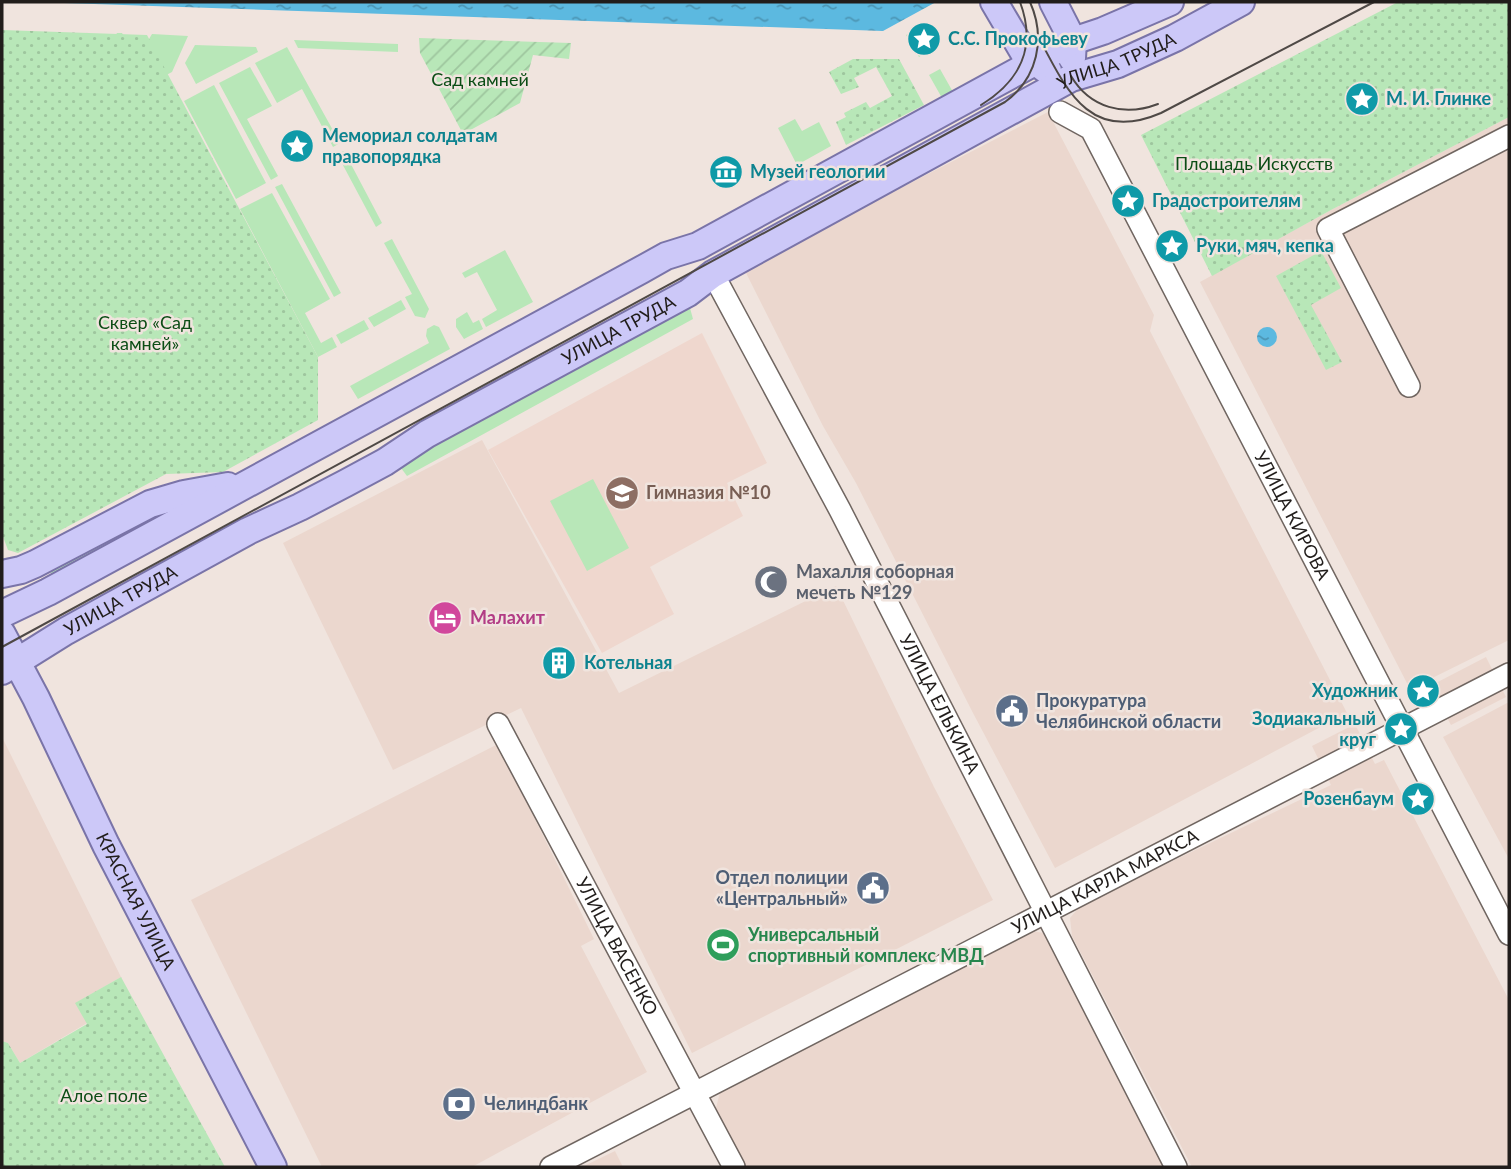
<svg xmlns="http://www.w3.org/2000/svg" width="1511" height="1169" viewBox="0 0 1511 1169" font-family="Lato,sans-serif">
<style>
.built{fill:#ebd7ce}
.education{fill:#efd7ce}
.grass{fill:#b8e7b8}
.park{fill:url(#park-dots)}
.garden{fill:url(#garden-furrows)}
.water{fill:url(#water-ripples)}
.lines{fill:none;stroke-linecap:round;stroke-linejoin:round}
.minor-casing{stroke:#706661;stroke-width:24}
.major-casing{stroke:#7a74a8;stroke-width:30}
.minor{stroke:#fff;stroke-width:21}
.major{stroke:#ccc8f8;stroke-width:26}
.tram{stroke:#4f4946;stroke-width:2}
.labels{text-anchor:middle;stroke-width:5;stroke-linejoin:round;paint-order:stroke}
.culture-label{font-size:18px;font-weight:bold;fill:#0d838f;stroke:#f0e4de;text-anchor:start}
.street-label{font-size:18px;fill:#211d1b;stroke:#f0e4de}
.park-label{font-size:18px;fill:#0b4d15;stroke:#f0e4de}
.education-label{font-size:18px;font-weight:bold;fill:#785e54;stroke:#f0e4de;text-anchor:start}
.worship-label{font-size:18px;font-weight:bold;fill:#5b616d;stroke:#f0e4de;text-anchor:start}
.hotel-label{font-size:18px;font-weight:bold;fill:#b23c85;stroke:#f0e4de;text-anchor:start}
.service-label{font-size:18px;font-weight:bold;fill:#4e5e75;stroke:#f0e4de;text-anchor:start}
.leisure-label{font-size:18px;font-weight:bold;fill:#27864d;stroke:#f0e4de;text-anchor:start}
</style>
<defs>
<pattern id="park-dots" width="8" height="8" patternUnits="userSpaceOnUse" patternTransform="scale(1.75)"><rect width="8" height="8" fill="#b8e7b8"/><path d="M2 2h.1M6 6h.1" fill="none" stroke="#9ec69e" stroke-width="1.8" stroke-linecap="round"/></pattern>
<pattern id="garden-furrows" width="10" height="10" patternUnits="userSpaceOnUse" patternTransform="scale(1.75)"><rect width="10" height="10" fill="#b8e7b8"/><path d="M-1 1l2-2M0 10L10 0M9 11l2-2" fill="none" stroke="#9ec69e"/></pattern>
<pattern id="water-ripples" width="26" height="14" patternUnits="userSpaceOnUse" patternTransform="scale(1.75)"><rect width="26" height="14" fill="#5cb9e0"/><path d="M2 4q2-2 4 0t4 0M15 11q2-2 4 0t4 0" fill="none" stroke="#4c96b5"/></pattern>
</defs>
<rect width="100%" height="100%" fill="#f0e4de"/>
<path class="built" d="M 1048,112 L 1154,315 L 1150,331 L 1347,713 L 1055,868 L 973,713 L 856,483 L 823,426 L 744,269 Z
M 1509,117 L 1509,640 L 1410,689 L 1200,282 L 1331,210 Z
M 482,440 L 619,693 L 836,586 L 934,787 L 993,900 L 692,1053 L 521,708 L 393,770 L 283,543 Z
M 1486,657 L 1506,697 L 1451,725 L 1430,686 Z
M 1509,702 L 1509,859 L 1443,737 Z
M 1355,724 L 1375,764 L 1384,760 L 1509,1000 L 1509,1167 L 1192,1167 L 1072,936 L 1070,918 L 1081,905 L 1331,785 L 1312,746 Z
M 2,737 L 121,977 L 76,1003 L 87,1023 L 20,1063 L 8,1043 L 2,1041 Z
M 498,744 L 594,939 L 581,946 L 647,1072 L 472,1167 L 322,1167 L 191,900 Z
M 1028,930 L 1043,933 L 1052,943 L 1168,1167 L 744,1167 L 719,1118 L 716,1108 L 720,1092 Z
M 615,1151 L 623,1167 L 582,1167 Z"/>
<path class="education" d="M 702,333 L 767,463 L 727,483 L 743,516 L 650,567 L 674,614 L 602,653 L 488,450 Z"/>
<path class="grass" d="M 928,23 L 940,44 L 919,57 L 906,35 Z
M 117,33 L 122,33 L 128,43 L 146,44 L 152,34 L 188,36 L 172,72 L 128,95 L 87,79 Z
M 294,40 L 398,44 L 398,52 L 298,48 Z
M 195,45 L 256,47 L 258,52 L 196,84 L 185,63 Z
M 287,47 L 340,143 L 333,147 L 302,89 L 277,103 L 255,63 Z
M 250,67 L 272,106 L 247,119 L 278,176 L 271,180 L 219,83 Z
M 940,69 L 953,92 L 942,98 L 929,75 Z
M 214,85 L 266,183 L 236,199 L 184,101 Z
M 795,119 L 802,131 L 819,122 L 831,146 L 797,165 L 778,128 Z
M 344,151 L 382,223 L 376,227 L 337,154 Z
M 282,184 L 341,293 L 334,297 L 275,187 Z
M 272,193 L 330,299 L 305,313 L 321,343 L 332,337 L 337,347 L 318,357 L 240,209 Z
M 392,239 L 429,309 L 425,318 L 415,316 L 405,297 L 412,294 L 384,243 Z
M 505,250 L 533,302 L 486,327 L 482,319 L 497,310 L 477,272 L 465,278 L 462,273 Z
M 401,300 L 406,309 L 374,327 L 368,318 Z
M 690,308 L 693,319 L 407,476 L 401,468 L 411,459 Z
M 467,312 L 473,323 L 479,320 L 483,329 L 464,339 L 456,327 L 456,319 Z
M 364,320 L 369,329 L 341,344 L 336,335 Z
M 434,325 L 439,327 L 450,349 L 358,399 L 350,386 L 429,343 L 426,336 L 427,329 Z
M 593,479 L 629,548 L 587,571 L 550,501 Z
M 162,515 L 52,575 L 48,567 L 144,516 Z"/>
<path class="park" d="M 1398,2 L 1509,2 L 1509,117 L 1331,210 L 1212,276 L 1141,135 Z
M 2,30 L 147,35 L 318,357 L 318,420 L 223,472 L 166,474 L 18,553 L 8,550 L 2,534 Z
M 853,59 L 899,59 L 924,105 L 846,145 L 836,122 L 846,117 L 844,113 L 866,102 L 870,108 L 892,96 L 876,67 L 854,78 L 859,87 L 841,94 L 829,72 Z
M 1321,251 L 1341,288 L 1311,305 L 1342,362 L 1326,370 L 1276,276 Z
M 121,977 L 225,1167 L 2,1167 L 2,1041 L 8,1043 L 20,1063 L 87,1024 L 75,1003 Z"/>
<path class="garden" d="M 419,38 L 571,43 L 569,59 L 533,55 L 520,103 L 463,134 L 420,53 Z"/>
<path class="water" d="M 35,2 L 936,2 L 883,31 Z
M1257 337a10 10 0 1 1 20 0a10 10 0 1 1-20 0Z"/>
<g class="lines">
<g class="minor-casing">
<g id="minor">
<path id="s1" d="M 1060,112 L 1091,129 L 1509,934"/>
<path id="s2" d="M 713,274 L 840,510 L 1176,1167"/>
<path d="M 1409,386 L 1328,229 L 1509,136"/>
<path id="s3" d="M 498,724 L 734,1167"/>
<path id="s4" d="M 551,1167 L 1509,674"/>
</g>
</g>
<g class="major-casing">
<g id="major">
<path d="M 994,2 L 1024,53 L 1048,71"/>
<path d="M 1053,2 L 1073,41 L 1072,58"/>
<path d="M 2,574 L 21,570 L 35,564 L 150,504 L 184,494 L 228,486"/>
<path d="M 2,614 L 48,592 L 641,270 L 666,256 L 698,246 L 1073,41 L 1103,31 L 1170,2"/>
<path id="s5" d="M 2,634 L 36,698 L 106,845 L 273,1167"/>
<path id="s6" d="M 2,671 L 66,631 L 248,531 L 300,507 L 346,483 L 385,462 L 427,434 L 688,293 L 713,274 L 1071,78 L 1118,64 L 1175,38 L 1241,2"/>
</g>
</g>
<use href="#minor" class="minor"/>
<use href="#major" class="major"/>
<path class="tram" d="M 1038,36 C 1066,89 1089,144 1161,113 L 1374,2
M 1071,76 C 1090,108 1124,117 1158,104
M 981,105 C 1020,81 1037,47 1020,2
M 2,647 L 1005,102 C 1038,78 1046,38 1030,2"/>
</g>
<defs>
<g id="sight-disc" transform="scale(1.75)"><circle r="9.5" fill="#0f9aa8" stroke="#f0e4de"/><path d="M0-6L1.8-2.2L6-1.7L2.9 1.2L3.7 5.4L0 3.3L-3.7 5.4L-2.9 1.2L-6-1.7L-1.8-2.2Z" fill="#fff"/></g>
<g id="museum-disc" transform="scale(1.75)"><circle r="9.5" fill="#0f9aa8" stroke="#f0e4de"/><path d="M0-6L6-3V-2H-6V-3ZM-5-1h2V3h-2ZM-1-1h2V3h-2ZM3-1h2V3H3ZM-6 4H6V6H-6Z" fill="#fff"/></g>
<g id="school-disc" transform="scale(1.75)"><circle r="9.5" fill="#8d6e63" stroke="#f0e4de"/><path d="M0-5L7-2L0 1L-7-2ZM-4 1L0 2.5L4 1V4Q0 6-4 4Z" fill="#fff"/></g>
<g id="mosque-disc" transform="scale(1.75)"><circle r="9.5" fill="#6b7280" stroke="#f0e4de"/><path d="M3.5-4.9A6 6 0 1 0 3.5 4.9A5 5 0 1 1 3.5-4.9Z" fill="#fff"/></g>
<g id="hotel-disc" transform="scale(1.75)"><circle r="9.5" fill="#d1479c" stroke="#f0e4de"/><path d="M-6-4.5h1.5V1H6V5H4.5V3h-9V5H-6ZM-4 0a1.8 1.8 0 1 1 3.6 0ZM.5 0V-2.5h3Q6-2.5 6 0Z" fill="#fff"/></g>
<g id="building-disc" transform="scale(1.75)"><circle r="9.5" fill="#0f9aa8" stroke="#f0e4de"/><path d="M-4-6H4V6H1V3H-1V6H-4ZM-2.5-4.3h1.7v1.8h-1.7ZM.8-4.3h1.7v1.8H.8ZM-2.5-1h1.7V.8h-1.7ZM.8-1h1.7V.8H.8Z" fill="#fff"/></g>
<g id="civic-disc" transform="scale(1.75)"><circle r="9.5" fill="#5c6f8a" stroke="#f0e4de"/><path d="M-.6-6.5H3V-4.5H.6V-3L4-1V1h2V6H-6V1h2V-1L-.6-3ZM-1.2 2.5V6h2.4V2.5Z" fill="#fff"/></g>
<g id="stadium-disc" transform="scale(1.75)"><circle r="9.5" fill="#2e9e5b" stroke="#f0e4de"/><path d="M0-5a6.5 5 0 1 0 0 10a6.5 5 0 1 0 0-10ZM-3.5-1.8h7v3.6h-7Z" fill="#fff"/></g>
<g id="bank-disc" transform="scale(1.75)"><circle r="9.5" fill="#5c6f8a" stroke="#f0e4de"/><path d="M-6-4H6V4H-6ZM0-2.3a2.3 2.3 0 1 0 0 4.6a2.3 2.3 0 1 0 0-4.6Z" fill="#fff"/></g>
</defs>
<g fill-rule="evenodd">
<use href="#sight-disc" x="924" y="39"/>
<use href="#sight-disc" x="1362" y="99"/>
<use href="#sight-disc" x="297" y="146"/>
<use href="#museum-disc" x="726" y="172"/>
<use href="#sight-disc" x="1128" y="201"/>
<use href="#sight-disc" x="1172" y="246"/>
<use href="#school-disc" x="622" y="493"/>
<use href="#mosque-disc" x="771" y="582"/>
<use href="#hotel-disc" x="445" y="618"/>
<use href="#building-disc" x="559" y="663"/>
<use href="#sight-disc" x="1423" y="691"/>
<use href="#civic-disc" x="1012" y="711"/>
<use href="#sight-disc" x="1401" y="729"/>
<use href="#sight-disc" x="1418" y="799"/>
<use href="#civic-disc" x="873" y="888"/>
<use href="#stadium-disc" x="723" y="945"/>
<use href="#bank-disc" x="459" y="1104"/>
</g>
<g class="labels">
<g class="culture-label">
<text x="948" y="45">С.С. Прокофьеву</text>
<text x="1386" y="105">М. И. Глинке</text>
<text x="322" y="142">Мемориал солдатам<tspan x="322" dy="21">правопорядка</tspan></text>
<text x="750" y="178">Музей геологии</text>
<text x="1152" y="207">Градостроителям</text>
<text x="1196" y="252">Руки, мяч, кепка</text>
<text x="584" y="669">Котельная</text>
<text x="1398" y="697" text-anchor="end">Художник</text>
<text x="1376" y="725" text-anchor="end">Зодиакальный<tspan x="1376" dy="21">круг</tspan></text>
<text x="1394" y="805" text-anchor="end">Розенбаум</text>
</g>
<g class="street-label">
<text dy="6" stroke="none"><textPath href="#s6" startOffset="1272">УЛИЦА ТРУДА</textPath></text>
<text dy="6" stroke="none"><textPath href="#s6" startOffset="705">УЛИЦА ТРУДА</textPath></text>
<text dy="6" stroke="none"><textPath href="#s1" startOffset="471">УЛИЦА КИРОВА</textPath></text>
<text dy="6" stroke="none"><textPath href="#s6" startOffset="138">УЛИЦА ТРУДА</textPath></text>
<text dy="6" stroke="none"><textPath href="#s2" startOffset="486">УЛИЦА ЕЛЬКИНА</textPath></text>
<text dy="6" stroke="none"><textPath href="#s4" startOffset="623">УЛИЦА КАРЛА МАРКСА</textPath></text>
<text dy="6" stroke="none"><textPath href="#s5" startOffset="299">КРАСНАЯ УЛИЦА</textPath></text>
<text dy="6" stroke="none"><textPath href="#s3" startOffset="252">УЛИЦА ВАСЕНКО</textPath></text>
</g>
<g class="park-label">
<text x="480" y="86">Сад камней</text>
<text x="1254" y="170">Площадь Искусств</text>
<text x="145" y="329">Сквер «Сад<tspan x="145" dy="21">камней»</tspan></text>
<text x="104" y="1102">Алое поле</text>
</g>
<g class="education-label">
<text x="646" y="499">Гимназия №10</text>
</g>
<g class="worship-label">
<text x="796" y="578">Махалля соборная<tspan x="796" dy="21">мечеть №129</tspan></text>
</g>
<g class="hotel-label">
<text x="470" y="624">Малахит</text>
</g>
<g class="service-label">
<text x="1036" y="707">Прокуратура<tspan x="1036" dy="21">Челябинской области</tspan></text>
<text x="848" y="884" text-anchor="end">Отдел полиции<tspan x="848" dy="21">«Центральный»</tspan></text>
<text x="484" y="1110">Челиндбанк</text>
</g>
<g class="leisure-label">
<text x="748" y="941">Универсальный<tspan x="748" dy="21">спортивный комплекс МВД</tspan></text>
</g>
</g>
<rect width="1511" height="1169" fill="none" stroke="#211d1b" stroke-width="7"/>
</svg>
